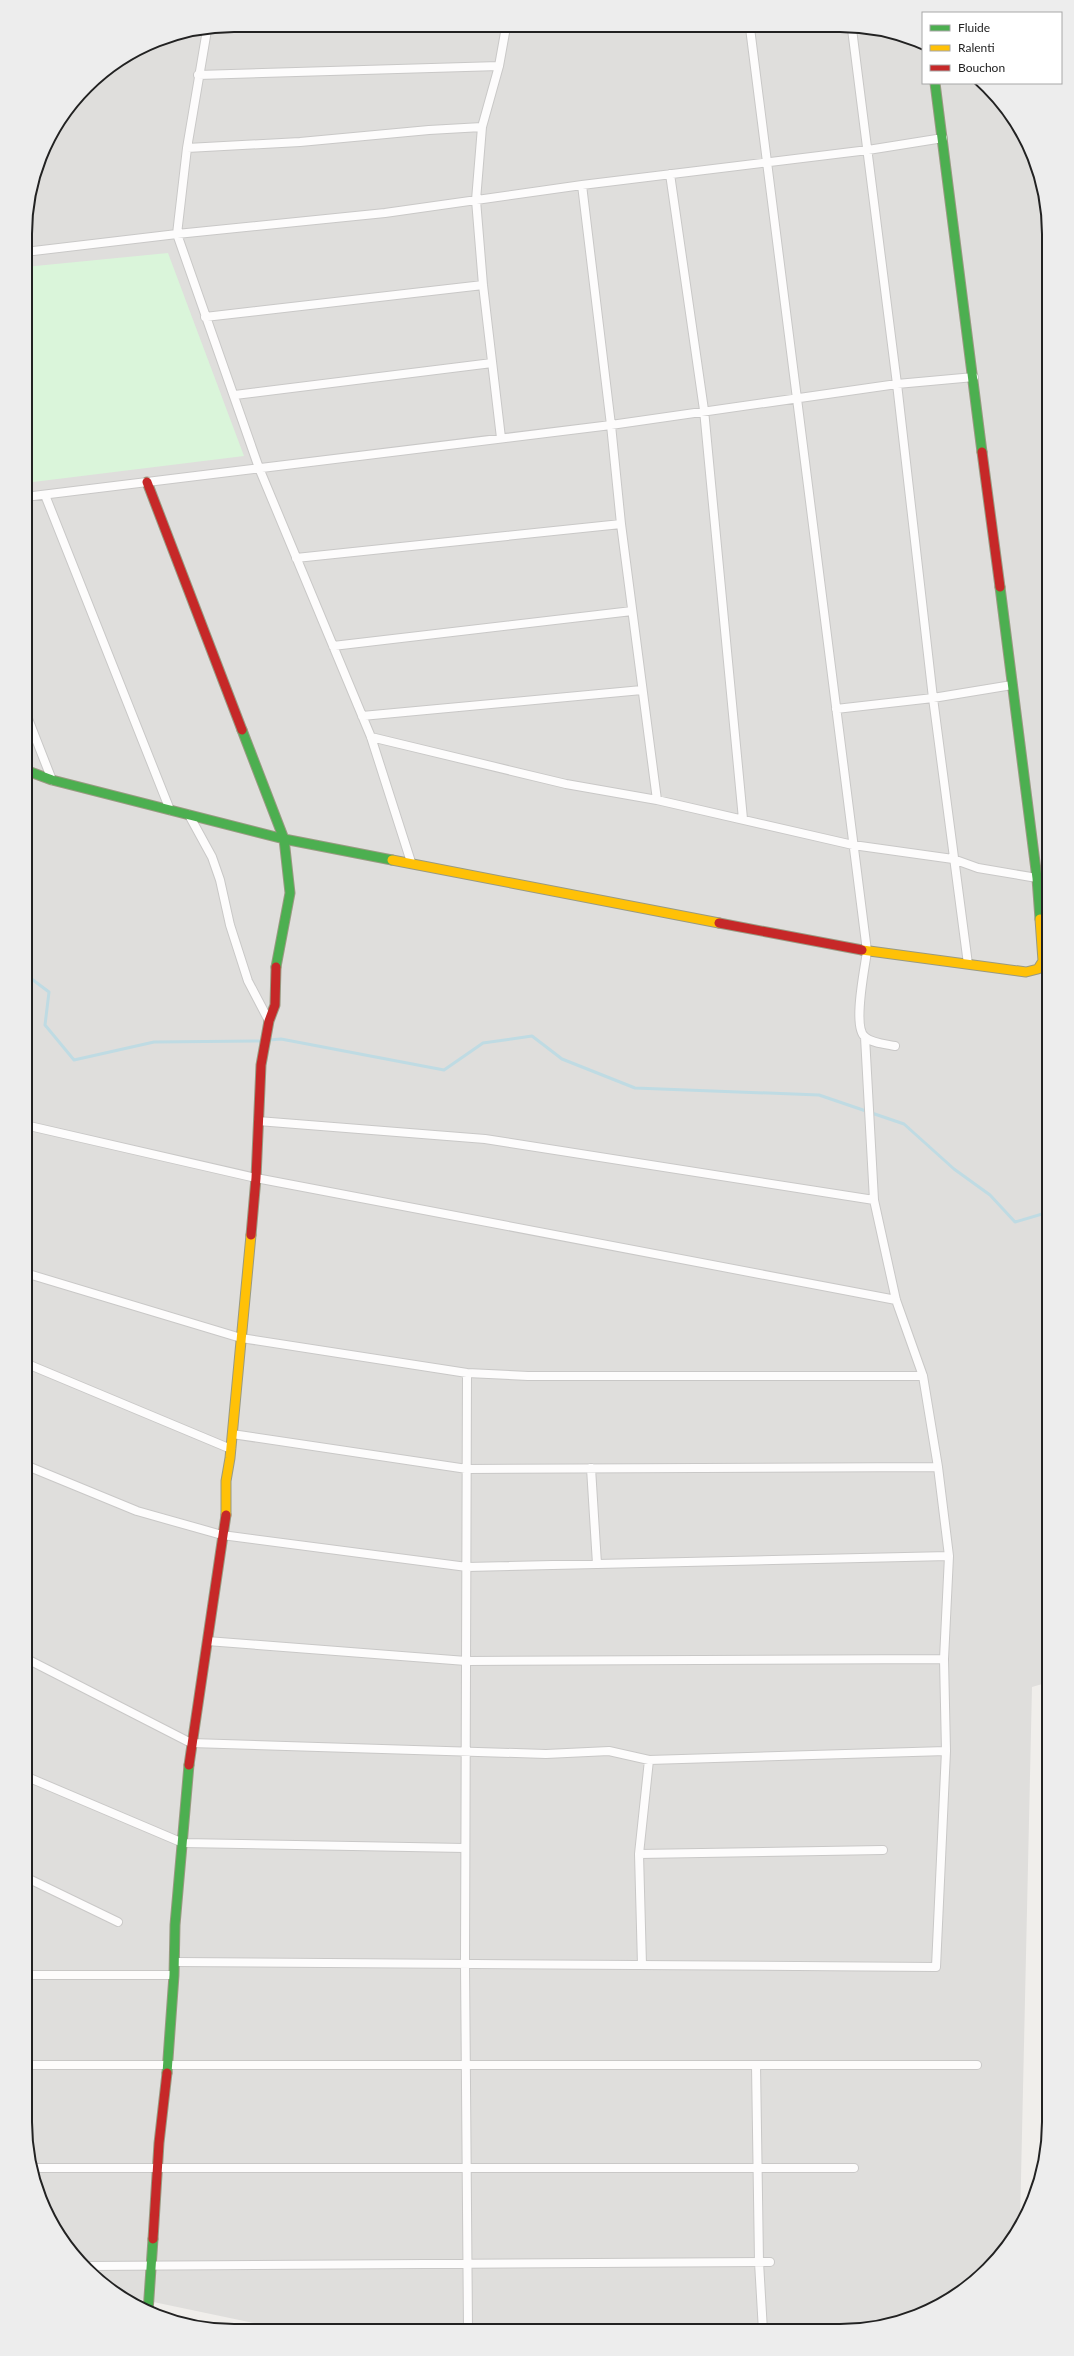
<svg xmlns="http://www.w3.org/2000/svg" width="1074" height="2356" viewBox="0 0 1074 2356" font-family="Lato,sans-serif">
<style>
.residential{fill:#dfdedc}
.park{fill:#daf5da}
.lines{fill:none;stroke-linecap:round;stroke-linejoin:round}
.stream{stroke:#bfdbe3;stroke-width:3}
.street-casing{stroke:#c9c8c7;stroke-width:10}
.fast-casing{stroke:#999a82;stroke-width:11}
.slow-casing{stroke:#999a82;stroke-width:11}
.jam-casing{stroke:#999a82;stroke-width:11}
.street{stroke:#fdfcfc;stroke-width:8}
.fast{stroke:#4caf50;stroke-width:9}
.slow{stroke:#ffc107;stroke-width:9}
.jam{stroke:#c62828;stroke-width:9}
.rim{fill:none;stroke:#222;stroke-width:2}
</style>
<rect width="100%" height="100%" fill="#f0eeeb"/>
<path class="residential" d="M 234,25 L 881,29 L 923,43 L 923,83 L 983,83 L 1014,118 L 1042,180 L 1049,234 L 1049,1682 L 1032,1687 L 1020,2223 L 997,2260 L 956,2296 L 894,2324 L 840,2331 L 278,2328 L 120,2295 L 96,2279 L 60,2238 L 32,2176 L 25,2122 L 25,220 L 47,141 L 96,77 L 154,41 Z"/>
<path class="park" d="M 168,253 L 244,456 L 25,483 L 25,267 Z"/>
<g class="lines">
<path class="stream" d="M 25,974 L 49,992 L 45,1025 L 74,1060 L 154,1042 L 263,1041
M 269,1040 L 281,1039 L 444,1070 L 483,1043 L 532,1036 L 562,1059 L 635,1088 L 819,1095 L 904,1124 L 954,1169 L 990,1195 L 1015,1222 L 1049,1212"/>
<g class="street-casing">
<path id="street" d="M 750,28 L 867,951 C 865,968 852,1027 865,1037 C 872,1043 885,1044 895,1046
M 852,29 L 897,384 L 933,698 L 968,964
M 207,30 L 187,148 L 177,234 L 259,468 L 371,737 L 411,862
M 198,75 L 499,66
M 187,148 L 300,142 L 429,130 L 482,127
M 670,174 L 704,410 L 743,819
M 582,185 L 611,425 L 621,524 L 657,800
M 25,252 L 177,234 L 385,213 L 582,185 L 868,150 L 943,138
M 205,317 L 483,285
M 235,395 L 492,363
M 501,438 L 483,285 L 476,200 L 482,127 L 499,66 L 506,27
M 45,495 L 170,810
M 25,497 L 611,425 L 897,384 L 974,377
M 296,558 L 621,524
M 333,646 L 632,611
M 836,709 L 933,698 L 1012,685
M 25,711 L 52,780
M 362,716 L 642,690
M 371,737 L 566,784 L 657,800 L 853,845 L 953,859 L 978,868 L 1037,878
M 189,815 L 212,857 L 220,880 L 230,925 L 248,981 L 269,1021
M 258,1121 L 485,1139 L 874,1200
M 25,1125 L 256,1178 L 896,1300
M 25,1273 L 241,1338 L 467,1373 L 528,1376 L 923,1376
M 25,1363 L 231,1449
M 467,1373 L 465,1964 L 468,2329
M 232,1434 L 467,1469 L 938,1467
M 25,1465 L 137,1511 L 222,1535 L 467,1567 L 949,1556
M 591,1468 L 597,1564
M 207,1641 L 466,1661 L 944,1659
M 25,1658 L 191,1743 L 546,1754 L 609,1751 L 649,1760 L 946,1751
M 25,1776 L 183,1843 L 465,1848
M 639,1854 L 883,1850
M 25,1877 L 118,1922
M 175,1962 L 936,1967 L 946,1751 L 944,1659 L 949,1556 L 938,1467 L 923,1376 L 896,1300 L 874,1200 L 865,1037
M 642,1965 L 639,1854 L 649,1760
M 25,1975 L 174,1975
M 25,2065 L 977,2065
M 756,2065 L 759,2262 L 763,2331
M 31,2168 L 854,2168
M 85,2266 L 770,2262"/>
</g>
<g class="fast-casing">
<path id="fast" d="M 935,83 L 982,452
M 1000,587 L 1037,878 L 1040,919
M 242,730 L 284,839 L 290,893 L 276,967
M 25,770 L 52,780 L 284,839 L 392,860
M 167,2073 L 174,1975 L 175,1925 L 189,1765
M 148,2312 L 153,2239"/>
</g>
<g class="slow-casing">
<path id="slow" d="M 392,860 L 719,923
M 862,950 L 1026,972 L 1038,969 L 1043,961 L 1040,919
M 226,1515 L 226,1481 L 230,1458 L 251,1235"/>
</g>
<g class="jam-casing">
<path id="jam" d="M 982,452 L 1000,587
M 147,482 L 242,730
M 719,923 L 862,950
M 251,1235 L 256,1178 L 261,1065 L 269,1021 L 275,1005 L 276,967
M 189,1765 L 226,1515
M 153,2239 L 159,2143 L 167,2073"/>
</g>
<use href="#street" class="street"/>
<use href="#fast" class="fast"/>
<use href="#slow" class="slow"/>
<use href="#jam" class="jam"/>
</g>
<path d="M0 0H1074V2356H0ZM234 32H840A202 202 0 0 1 1042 234V2122A202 202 0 0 1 840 2324H234A202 202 0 0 1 32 2122V234A202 202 0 0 1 234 32Z" fill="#ededed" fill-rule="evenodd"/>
<path class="rim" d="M234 32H840A202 202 0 0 1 1042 234V2122A202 202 0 0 1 840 2324H234A202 202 0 0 1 32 2122V234A202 202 0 0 1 234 32Z"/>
<rect x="922" y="12" width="140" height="72" fill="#ffffff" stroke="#a7a7a7"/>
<rect x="930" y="25" width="20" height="6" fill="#4caf50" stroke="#a7a7a7"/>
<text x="958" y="32" font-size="12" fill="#222222">Fluide</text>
<rect x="930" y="45" width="20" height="6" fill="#ffc107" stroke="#a7a7a7"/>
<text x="958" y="52" font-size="12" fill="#222222">Ralenti</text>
<rect x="930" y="65" width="20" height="6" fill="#c62828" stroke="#a7a7a7"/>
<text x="958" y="72" font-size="12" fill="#222222">Bouchon</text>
</svg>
